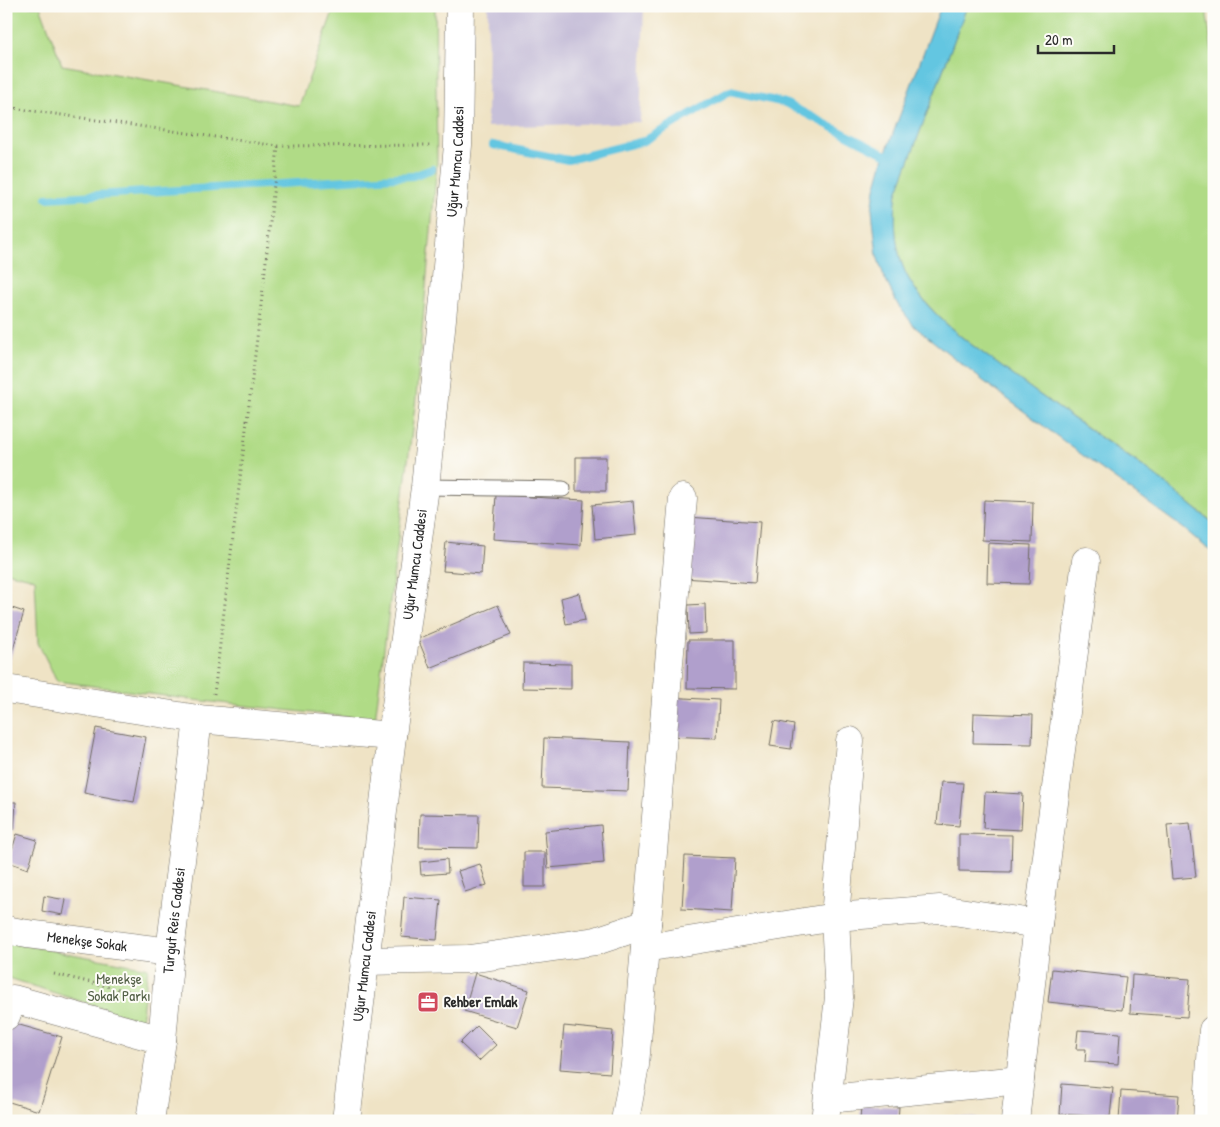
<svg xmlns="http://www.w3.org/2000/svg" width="1220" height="1127" viewBox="0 0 1220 1127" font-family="'Patrick Hand',sans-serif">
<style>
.industrial{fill:#c7c0d9}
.green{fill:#b0db86;stroke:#6e8358}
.water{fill:#63c6e1;stroke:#477886}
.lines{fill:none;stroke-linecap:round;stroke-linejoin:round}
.stream{stroke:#63c6e1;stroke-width:8}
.building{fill:#b09fcc}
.service-casing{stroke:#706b61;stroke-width:17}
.minor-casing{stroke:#706b61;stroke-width:29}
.tertiary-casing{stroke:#706b61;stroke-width:29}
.path{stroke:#706b61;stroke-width:3;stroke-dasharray:1 4;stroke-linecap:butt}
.service{stroke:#fff;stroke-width:15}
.minor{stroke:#fff;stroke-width:28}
.tertiary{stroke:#fff;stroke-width:28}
.labels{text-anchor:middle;stroke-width:4;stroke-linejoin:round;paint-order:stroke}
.street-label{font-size:15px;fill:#2b2b2b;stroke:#fdfcf7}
.park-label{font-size:15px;fill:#536046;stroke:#fdfcf7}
.poi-label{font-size:15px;font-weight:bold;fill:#2b2b2b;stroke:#fdfcf7;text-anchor:start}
</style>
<rect width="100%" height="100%" fill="#fdfcf7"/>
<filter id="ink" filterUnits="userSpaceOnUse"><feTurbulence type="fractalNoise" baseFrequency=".02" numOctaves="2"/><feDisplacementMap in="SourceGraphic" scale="10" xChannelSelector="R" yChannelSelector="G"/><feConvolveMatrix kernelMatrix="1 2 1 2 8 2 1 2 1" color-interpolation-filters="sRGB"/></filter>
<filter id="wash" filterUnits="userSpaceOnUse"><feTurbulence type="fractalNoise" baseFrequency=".0096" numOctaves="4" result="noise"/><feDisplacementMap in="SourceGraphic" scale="20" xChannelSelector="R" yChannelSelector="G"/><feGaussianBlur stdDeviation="1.12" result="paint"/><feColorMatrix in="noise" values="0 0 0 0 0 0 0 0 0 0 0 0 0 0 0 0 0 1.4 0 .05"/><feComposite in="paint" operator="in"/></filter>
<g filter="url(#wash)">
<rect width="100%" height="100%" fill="#efe3c5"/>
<path class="industrial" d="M 488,6 L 644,6 L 640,122 L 487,127 Z"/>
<path class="green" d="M 6,6 L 40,6 L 62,65 L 299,106 L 335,6 L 435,6 L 437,164 L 416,398 L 375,720 L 194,700 L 57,681 L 38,643 L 35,579 L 6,572 Z
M 967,6 L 1207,6 L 1207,16 L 1214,64 L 1214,523 C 1188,503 1163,481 1137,462 C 1092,431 1047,401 1003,368 C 969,343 933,318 910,281 C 895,257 893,220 897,193 Z
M 6,942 L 148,968 L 141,1021 L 6,977 Z"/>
<path class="water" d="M 941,6 L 967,6 L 897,193 C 893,220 895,257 910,281 C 932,318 969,343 1003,368 C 1047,401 1091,431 1136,462 C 1163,480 1188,503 1213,523 L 1214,554 L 1183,528 L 1097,466 L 982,380 L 915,327 L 898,305 L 885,279 L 877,256 L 872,210 L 875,189 L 883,160 Z"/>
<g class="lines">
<path class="stream" d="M 493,145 L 568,160 L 644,141 L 730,91 L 785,103 L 892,158
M 47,198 L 413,176 L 432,169"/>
</g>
<g id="blocks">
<path class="building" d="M 576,457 L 606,457 L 606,491 L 576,491 Z
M 496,495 L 584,500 L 581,545 L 493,539 Z
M 984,500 L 1033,502 L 1032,542 L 982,540 Z
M 633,501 L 636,535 L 595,539 L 592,505 Z
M 673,516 L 760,522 L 755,583 L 669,577 Z
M 446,542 L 483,546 L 481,574 L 443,571 Z
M 988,543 L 1031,545 L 1029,584 L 987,583 Z
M 579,593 L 585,620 L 566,624 L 561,598 Z
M 705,604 L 706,633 L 689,634 L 688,605 Z
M 498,605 L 511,635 L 430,668 L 418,639 Z
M 6,606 L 24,612 L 7,669 L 6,669 Z
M 688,640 L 735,640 L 735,689 L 687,688 Z
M 523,663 L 571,664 L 571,689 L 522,688 Z
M 667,697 L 719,700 L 717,738 L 665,736 Z
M 974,713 L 1033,715 L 1032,744 L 973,743 Z
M 774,721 L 794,725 L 791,749 L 770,746 Z
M 96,728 L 146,737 L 134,802 L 84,793 Z
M 544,738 L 630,742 L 628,791 L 542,788 Z
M 941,782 L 963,783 L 959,826 L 937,824 Z
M 985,792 L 1023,794 L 1021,830 L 983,828 Z
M 6,802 L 16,802 L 14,830 L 6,829 Z
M 420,814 L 479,815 L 478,848 L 419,847 Z
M 1190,823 L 1196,877 L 1172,879 L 1167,825 Z
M 601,825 L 604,863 L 548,868 L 545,831 Z
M 17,834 L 37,840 L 28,869 L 8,862 Z
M 959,834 L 1012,835 L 1011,872 L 959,871 Z
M 524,852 L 545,852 L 545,887 L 524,887 Z
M 685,856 L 735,858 L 732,912 L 682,909 Z
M 447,859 L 448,873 L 421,875 L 420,862 Z
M 480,864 L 487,885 L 465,892 L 458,871 Z
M 44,896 L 66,900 L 63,915 L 42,911 Z
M 404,897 L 441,900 L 437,940 L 401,937 Z
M 1052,969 L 1126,977 L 1122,1010 L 1048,1002 Z
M 475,973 L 529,990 L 517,1027 L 464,1011 Z
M 1132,975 L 1190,979 L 1187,1017 L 1130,1013 Z
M 9,1022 L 62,1037 L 39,1111 L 6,1101 L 6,1032 Z
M 477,1026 L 496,1045 L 479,1061 L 460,1043 Z
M 564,1026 L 613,1031 L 610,1073 L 560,1069 Z
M 1078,1030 L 1120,1033 L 1118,1064 L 1085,1062 L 1086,1049 L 1076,1049 Z
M 1062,1084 L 1113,1088 L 1110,1117 L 1060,1114 Z
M 1121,1091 L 1179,1095 L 1177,1121 L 1119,1121 Z
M 861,1105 L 899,1107 L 898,1121 L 860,1121 Z
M 953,1115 L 988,1120 L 988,1121 L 952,1121 Z"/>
</g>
</g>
<g filter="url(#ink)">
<use href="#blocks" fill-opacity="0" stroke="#706b61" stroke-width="1"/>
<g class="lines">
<g class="service-casing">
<path id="service" d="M 425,487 L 563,489"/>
</g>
<g class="minor-casing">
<g id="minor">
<path id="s1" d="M 6,930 L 27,934 L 170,952"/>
<path d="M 645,948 L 835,917 L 940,909 L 1038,924"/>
<path d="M 364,961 L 469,959 L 596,941 L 647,924"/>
<path d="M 6,1016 L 13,999 L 162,1040"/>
<path d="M 828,1099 L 1020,1080"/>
<path d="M 625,1121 L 635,1065 L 683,498"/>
<path d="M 825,1121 L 839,997 L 835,917 L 850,741"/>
<path d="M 1015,1121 L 1038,924 L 1086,561"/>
<path d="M 1207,1121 L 1213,1030"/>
</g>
</g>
<g class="tertiary-casing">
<g id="tertiary">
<path d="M 6,689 L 198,719 L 392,736"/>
<path id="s2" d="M 150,1121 L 162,1040 L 170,952 L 198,719"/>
<path id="s3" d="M 346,1121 L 392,736 L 425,487 L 445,289 L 458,145 L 460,6"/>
</g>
</g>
<path class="path" d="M 6,107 L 278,146 L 433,145
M 214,694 L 264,280 L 278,146
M 54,974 L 141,994"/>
<use href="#service" class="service"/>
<use href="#minor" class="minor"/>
<use href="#tertiary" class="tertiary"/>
</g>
</g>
<defs>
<g id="office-square" transform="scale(1.125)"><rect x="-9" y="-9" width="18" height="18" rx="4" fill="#d1495b" stroke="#fdfcf7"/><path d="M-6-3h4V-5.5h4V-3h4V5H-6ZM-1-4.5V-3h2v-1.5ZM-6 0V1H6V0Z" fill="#fff"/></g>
</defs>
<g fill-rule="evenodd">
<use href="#office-square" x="428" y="1002"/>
</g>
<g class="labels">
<g class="street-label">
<text dy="5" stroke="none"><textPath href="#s3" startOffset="966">Uğur Mumcu Caddesi</textPath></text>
<text dy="5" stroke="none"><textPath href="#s3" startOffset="561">Uğur Mumcu Caddesi</textPath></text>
<text dy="5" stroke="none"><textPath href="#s2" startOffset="202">Turgut Reis Caddesi</textPath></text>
<text dy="5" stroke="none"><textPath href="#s1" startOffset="82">Menekşe Sokak</textPath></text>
<text dy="5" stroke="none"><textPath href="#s3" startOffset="156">Uğur Mumcu Caddesi</textPath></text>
</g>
<g class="park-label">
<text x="119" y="984">Menekşe<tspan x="119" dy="17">Sokak Parkı</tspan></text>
</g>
<g class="poi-label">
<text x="444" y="1007">Rehber Emlak</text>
</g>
</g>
<rect width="1220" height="1127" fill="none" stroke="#fdfcf7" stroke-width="25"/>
<path d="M1038 45v8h76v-8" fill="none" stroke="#2b2b2b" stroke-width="2.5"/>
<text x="1045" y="45" font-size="15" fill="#2b2b2b" stroke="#fdfcf7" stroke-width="4" paint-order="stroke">20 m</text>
</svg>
